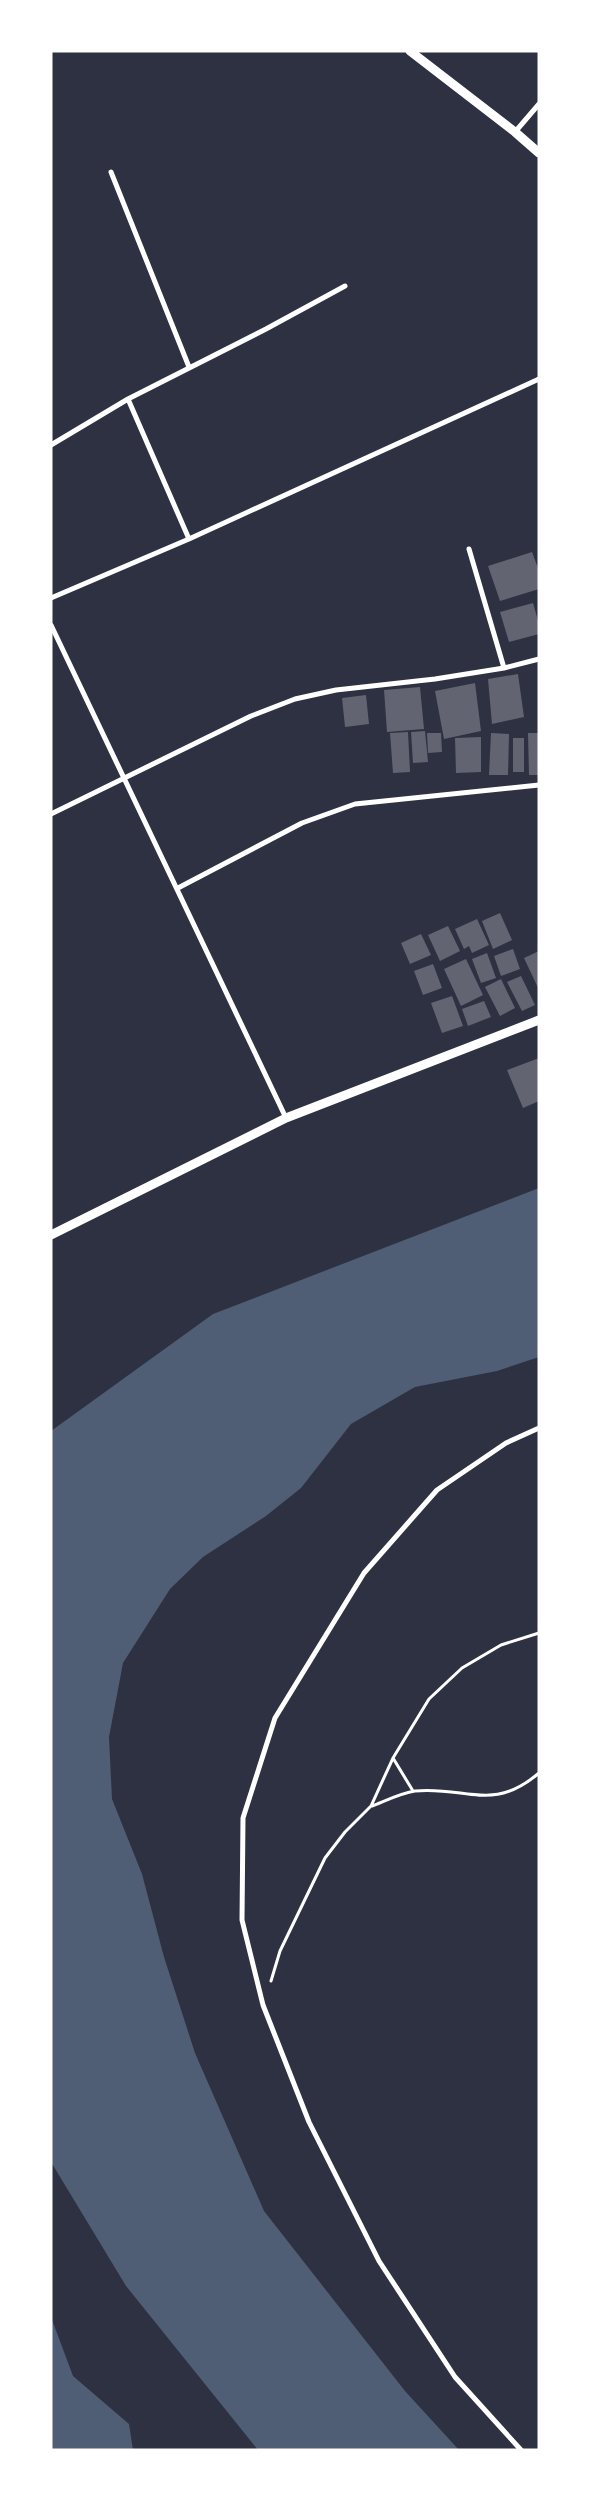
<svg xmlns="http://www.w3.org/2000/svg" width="590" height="2501" viewBox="0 0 590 2501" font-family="'Open Sans',sans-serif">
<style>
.water{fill:#4f5d75}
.building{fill:#626471}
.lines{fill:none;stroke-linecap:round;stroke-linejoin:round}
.path{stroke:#fff;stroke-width:3}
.minor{stroke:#fff;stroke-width:5}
.tertiary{stroke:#fff;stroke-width:9}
</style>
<rect width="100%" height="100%" fill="#2d3142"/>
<path class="water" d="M 539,1188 L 539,1357 L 497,1371 L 415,1387 L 351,1424 L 301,1488 L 266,1516 L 203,1557 L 170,1589 L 123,1663 L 109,1737 L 112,1799 L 142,1874 L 164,1957 L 195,2053 L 264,2211 L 405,2391 L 459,2450 L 258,2450 L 126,2286 L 51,2162 L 51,1431 L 213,1314 Z
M 51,2317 L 73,2376 L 129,2424 L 133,2450 L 51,2450 Z"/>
<path class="building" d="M 532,552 L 539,571 L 539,589 L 500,601 L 488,566 Z
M 533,603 L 539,624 L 539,634 L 509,642 L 500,612 Z
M 518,674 L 524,717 L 492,724 L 488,679 Z
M 475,683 L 481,731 L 444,739 L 435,691 Z
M 420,687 L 424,729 L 387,732 L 384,690 Z
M 366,695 L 369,724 L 345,727 L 342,698 Z
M 425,731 L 428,762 L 413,763 L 411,732 Z
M 408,732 L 410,772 L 393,773 L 390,733 Z
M 427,733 L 441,733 L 442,752 L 428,753 Z
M 491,733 L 509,734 L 508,775 L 489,775 Z
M 528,733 L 539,733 L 539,775 L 529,775 Z
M 481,737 L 481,772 L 456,773 L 455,738 Z
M 513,738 L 524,738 L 524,772 L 513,772 Z
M 500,913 L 512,940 L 493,949 L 482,921 Z
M 477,919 L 489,945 L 472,953 L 469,946 L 464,949 L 455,929 Z
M 448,926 L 460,951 L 440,961 L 428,935 Z
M 421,934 L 431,955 L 410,964 L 401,943 Z
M 513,949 L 520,969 L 501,976 L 494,956 Z
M 539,951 L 539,990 L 524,958 Z
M 487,953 L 496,978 L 481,983 L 472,959 Z
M 466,959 L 483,995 L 461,1006 L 444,969 Z
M 433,964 L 442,988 L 423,995 L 414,971 Z
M 521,976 L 535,1005 L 522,1011 L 507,982 Z
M 501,979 L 515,1008 L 500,1016 L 485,987 Z
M 452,996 L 463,1026 L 442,1033 L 431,1003 Z
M 484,1001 L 491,1017 L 468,1026 L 462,1009 Z
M 539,1058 L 539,1101 L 523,1108 L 507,1070 Z"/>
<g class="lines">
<path class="path" d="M 393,1758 L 413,1791
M 372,1806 C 385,1801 401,1793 415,1791 C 467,1786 492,1813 539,1773
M 271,1981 L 280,1951 L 325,1858 L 345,1832 L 371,1806 L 393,1758 L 429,1699 L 462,1668 L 501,1645 L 539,1633"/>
<path class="minor" d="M 515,132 L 539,104
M 111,172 L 189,367
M 128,399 L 189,539
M 51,445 L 128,399 L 266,329 L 345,286
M 469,549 L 504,668
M 51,598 L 189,539 L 539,379
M 51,625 L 286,1118
M 51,814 L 251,716 L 295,699 L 336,690 L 435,679 L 504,668 L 539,659
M 178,888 L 302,823 L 355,804 L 539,785
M 521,2450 L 455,2377 L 379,2261 L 309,2122 L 263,2005 L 242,1920 L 243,1818 L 275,1718 L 364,1573 L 437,1490 L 506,1443 L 539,1428"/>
<path class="tertiary" d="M 410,51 L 515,132 L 539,153
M 51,1235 L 286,1118 L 539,1020"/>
</g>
<rect width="590" height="2501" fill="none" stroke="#ffffff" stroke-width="105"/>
</svg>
